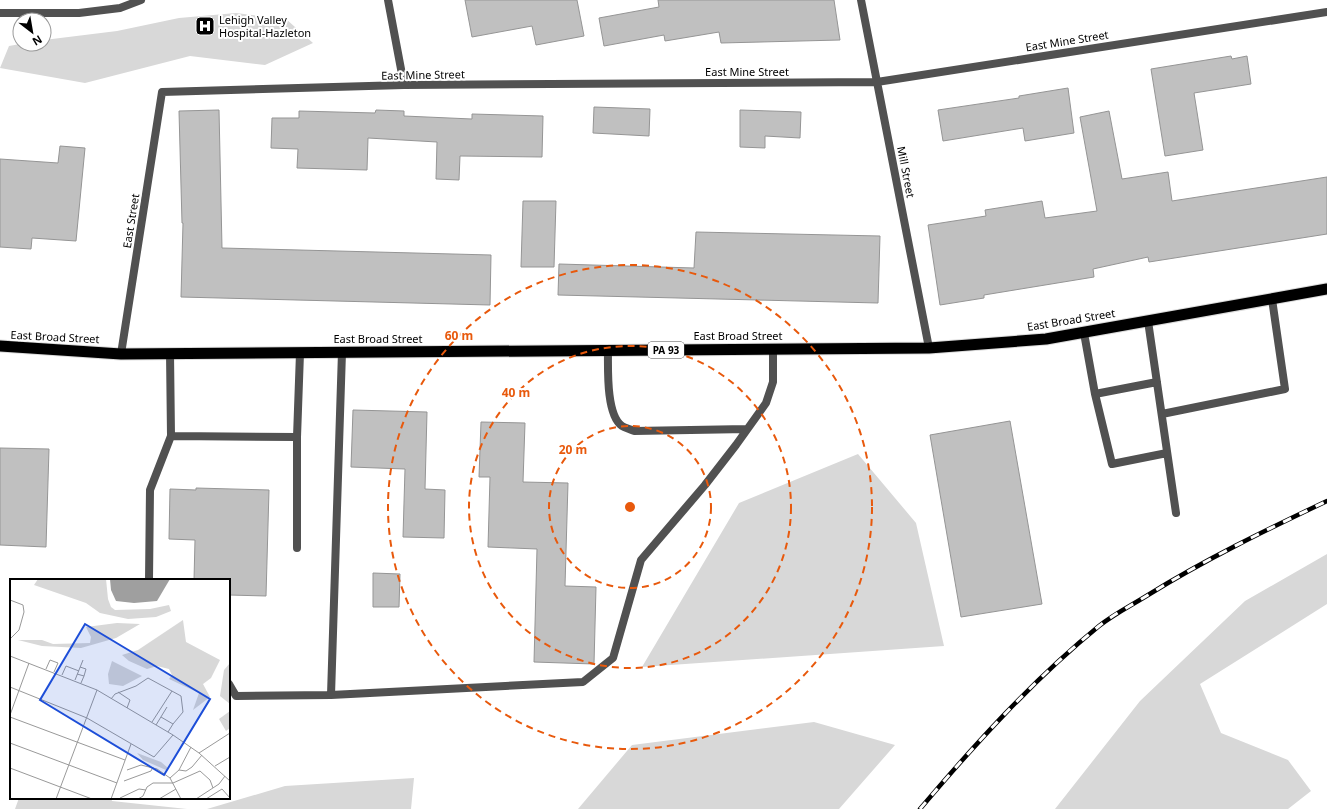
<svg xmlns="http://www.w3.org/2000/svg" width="1327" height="809" viewBox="0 0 1327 809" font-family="'Noto Sans',sans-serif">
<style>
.green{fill:#d8d8d8}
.building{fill:#c0c0c0;stroke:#959595}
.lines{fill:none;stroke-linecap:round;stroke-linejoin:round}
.trunk-casing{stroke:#dbdbdb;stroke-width:13}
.service{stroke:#515151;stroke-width:8}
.minor{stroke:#515151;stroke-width:8}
.trunk{stroke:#000;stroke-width:11}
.rail-casing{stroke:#000;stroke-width:4.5}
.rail{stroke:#fff;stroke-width:3;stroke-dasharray:9;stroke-linecap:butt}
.ring{fill:none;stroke:#e8590c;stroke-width:2;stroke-dasharray:7 5}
.labels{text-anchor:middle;stroke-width:4;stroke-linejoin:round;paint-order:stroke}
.shield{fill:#fff;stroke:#4c4c4c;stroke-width:1}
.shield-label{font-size:10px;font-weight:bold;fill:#000}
.poi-label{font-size:11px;fill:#000;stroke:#fff;text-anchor:start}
.street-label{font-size:11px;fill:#000;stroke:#fff}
.inset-road{fill:none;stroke:#999;stroke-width:1}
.view{fill:#1d4ed8;fill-opacity:0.15;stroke:#1d4ed8;stroke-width:2}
.inset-edge{fill:none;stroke:#000;stroke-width:2}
.centre{fill:#e8590c;stroke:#fff;stroke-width:2}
.ring-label{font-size:12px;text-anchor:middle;font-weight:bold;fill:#e8590c;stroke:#fff;stroke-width:4;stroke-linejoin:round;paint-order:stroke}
</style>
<rect width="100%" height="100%" fill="#fff"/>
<path class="green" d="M 236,13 L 286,19 L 313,43 L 265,65 L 190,56 L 85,83 L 0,68 L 9,46 L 20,44 L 44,44 L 44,40 L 117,31 L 179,18 Z
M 858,454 L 916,523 L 944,646 L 642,667 L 739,503 Z
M 1327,554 L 1327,604 L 1200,684 L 1221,733 L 1288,760 L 1311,791 L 1288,809 L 1055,809 L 1140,701 L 1245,601 Z
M 814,722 L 895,745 L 839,809 L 578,809 L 632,745 Z
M 414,778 L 411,809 L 207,809 L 285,786 Z
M 19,798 L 111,798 L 112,801 L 187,809 L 15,809 Z"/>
<path class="building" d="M 465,0 L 577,0 L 584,36 L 536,45 L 532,26 L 472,37 Z
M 658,0 L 834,0 L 840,40 L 721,43 L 719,32 L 665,41 L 664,35 L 604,46 L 599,18 L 659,7 Z
M 1231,56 L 1232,59 L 1247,56 L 1251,84 L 1194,93 L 1203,150 L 1165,156 L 1151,69 Z
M 1068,88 L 1074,133 L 1025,141 L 1023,128 L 943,141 L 938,110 L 1019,98 L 1019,96 Z
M 594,107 L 650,109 L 649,136 L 593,133 Z
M 219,110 L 222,248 L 491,255 L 490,305 L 181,297 L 183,223 L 182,223 L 179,111 Z
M 376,110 L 404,111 L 404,116 L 472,119 L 472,114 L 543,116 L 542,157 L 460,156 L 459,180 L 436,179 L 437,142 L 368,138 L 367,170 L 297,168 L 298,149 L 271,148 L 272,118 L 299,118 L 299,111 L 375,113 Z
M 740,110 L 801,112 L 800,138 L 765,136 L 765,148 L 740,147 Z
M 1109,111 L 1122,179 L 1168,172 L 1172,201 L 1327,177 L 1327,234 L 1149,262 L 1148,257 L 1093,269 L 1094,277 L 984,295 L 984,298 L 940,305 L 928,225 L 986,216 L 985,210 L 1042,201 L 1045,218 L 1097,211 L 1080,117 Z
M 60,146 L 85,148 L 76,241 L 32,238 L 31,249 L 0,247 L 0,159 L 58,163 Z
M 523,201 L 556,201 L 554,267 L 521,267 Z
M 696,232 L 880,236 L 878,303 L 558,295 L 559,264 L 694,268 Z
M 353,410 L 427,412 L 425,489 L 445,490 L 444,538 L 403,537 L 405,469 L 351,467 Z
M 1010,421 L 1042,604 L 961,617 L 930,435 Z
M 481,422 L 525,423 L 523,482 L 568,483 L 565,586 L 596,587 L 594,664 L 534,662 L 537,549 L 488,547 L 490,477 L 479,477 Z
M 0,448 L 49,449 L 46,547 L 0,545 Z
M 196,488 L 269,490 L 266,596 L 229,595 L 229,580 L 194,580 L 195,540 L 169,539 L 170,489 L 196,490 Z
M 373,573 L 400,574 L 399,607 L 373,607 Z"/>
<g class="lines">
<g class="trunk-casing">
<path id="trunk" d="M 0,346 L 121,354 L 929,348 L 1046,339 L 1327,289"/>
</g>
<path class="service" d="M 0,13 L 79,13 L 120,8 L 141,0
M 1148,321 L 1176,513
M 1084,333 L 1095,394 L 1157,382
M 608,350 C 608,368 606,415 622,426 C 625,428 630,429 634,431 L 747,429
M 170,353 L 171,436 L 297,437
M 1095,394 L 1112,464 L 1167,453
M 1162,414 L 1285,389 L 1272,299
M 297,548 L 297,437 L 300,353
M 149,580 L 150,490 L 171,436
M 229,684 L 236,696 L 331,695 L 583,682 L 613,658 L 641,560 L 705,485 L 736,445 L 766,403 L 773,382 L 773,349
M 331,695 L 342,352"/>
<path class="minor" d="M 388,0 L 404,85
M 861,0 L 929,348
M 121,354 L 162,92 L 404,85 L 877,82 L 1327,12"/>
<use href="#trunk" class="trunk"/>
<g class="rail-casing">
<path id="rail" d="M 920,809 C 975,744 1033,680 1099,626 C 1114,614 1132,605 1148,595 C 1206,559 1266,530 1327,501"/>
</g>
<use href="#rail" class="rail"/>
</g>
<g class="ring">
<circle cx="630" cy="507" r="81"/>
<circle cx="630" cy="507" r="161"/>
<circle cx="630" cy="507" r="242"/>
</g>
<defs>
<g id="hospital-square" transform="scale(1)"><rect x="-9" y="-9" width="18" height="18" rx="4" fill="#000" stroke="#fff"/><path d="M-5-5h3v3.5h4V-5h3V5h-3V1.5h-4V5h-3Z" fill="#fff"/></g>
</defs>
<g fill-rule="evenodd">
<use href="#hospital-square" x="205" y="26"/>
</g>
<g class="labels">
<rect class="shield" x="648" y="342" width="36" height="16" rx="3"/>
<g class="shield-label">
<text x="666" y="354">PA 93</text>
</g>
<g class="poi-label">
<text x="219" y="24">Lehigh Valley<tspan x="219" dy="13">Hospital-Hazleton</tspan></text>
</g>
<g class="street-label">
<text transform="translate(1067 41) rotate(-9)" y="4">East Mine Street</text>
<text x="747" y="76">East Mine Street</text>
<text transform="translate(423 75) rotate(-1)" y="4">East Mine Street</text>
<text transform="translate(906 172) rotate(79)" y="4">Mill Street</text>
<text transform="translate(131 221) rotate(-81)" y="4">East Street</text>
<text transform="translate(1071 320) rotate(-9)" y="4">East Broad Street</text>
<text x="738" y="340">East Broad Street</text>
<text transform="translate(55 337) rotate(3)" y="4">East Broad Street</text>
<text x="378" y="343">East Broad Street</text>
</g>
</g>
<g transform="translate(10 579)">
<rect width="220" height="220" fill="#fff"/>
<path d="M 28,0 L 96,0 L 98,20 L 101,28 L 105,31 L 140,30 L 159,26 L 161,32 L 146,38 L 118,40 L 90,34 L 76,24 L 24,6 ZM 173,41 L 176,63 L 210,81 L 201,99 L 193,105 L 200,118 L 183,131 L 189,114 L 159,100 L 162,96 L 159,90 L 147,87 L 137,90 L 119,82 L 112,76 L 128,71 ZM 107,44 L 130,45 L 106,59 L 71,69 L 32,67 L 8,61 L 32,61 L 43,65 L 80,64 L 81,58 L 76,48 ZM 102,82 L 132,97 L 113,107 L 99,105 L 98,95 ZM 220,84 L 220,125 L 210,117 L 214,91 ZM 220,132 L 220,149 L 216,152 L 209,140 ZM 127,174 L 151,183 L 158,189 L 156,191 L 133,181 Z" fill="#d8d8d8"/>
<path d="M 100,0 L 160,0 L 147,22 L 124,24 L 106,22 L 101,11 Z" fill="#9f9f9f"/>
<path class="inset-road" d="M 0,21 L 13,26 L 14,33 L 9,51 L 0,60M 0,77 L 87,111 L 163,156 L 189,174 L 220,202M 70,88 L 76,90 L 74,97M 36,90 L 40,81 L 48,84 L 44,93M 67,95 L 74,97 L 71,104M 52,96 L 56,87 L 69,92M 65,101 L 73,81M 0,108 L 77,139 L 144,178 L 163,156M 108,113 L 120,121 L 117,129M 101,120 L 105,115 L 126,107 L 138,99 L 171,117 L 173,133 L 163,145M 0,136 L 19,84M 0,138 L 115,181M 151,138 L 163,145 L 158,153M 142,143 L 162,112M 146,146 L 157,128M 0,164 L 107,204M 189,174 L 220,154M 205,187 L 220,178M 0,189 L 82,220M 117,191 L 131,186 L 147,190 L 160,199 L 171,220M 169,191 L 176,192 L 182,188 L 192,176M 160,199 L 169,191 L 181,168M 114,202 L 141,192 L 143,188M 110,219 L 129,210 L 136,211M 46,220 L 87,111M 101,220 L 121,165M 128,220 L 133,217 L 137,208 L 143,204 L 163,204 L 190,192 L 200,201 L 203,209M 149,220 L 166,210M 186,220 L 209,205 L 215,197M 196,220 L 212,210 L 220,219"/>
<path class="view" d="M 75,45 L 200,120 L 154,196 L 30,121 Z"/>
<rect width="220" height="220" class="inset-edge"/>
</g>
<circle cx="630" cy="507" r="6" class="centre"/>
<g class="ring-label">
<text x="459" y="340">60 m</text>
<text x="516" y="397">40 m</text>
<text x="573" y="454">20 m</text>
</g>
<g transform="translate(32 32) rotate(149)"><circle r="19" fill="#ffffff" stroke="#999999"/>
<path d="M0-3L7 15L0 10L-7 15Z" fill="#000000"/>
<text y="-6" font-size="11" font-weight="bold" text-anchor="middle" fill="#000000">N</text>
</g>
</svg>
